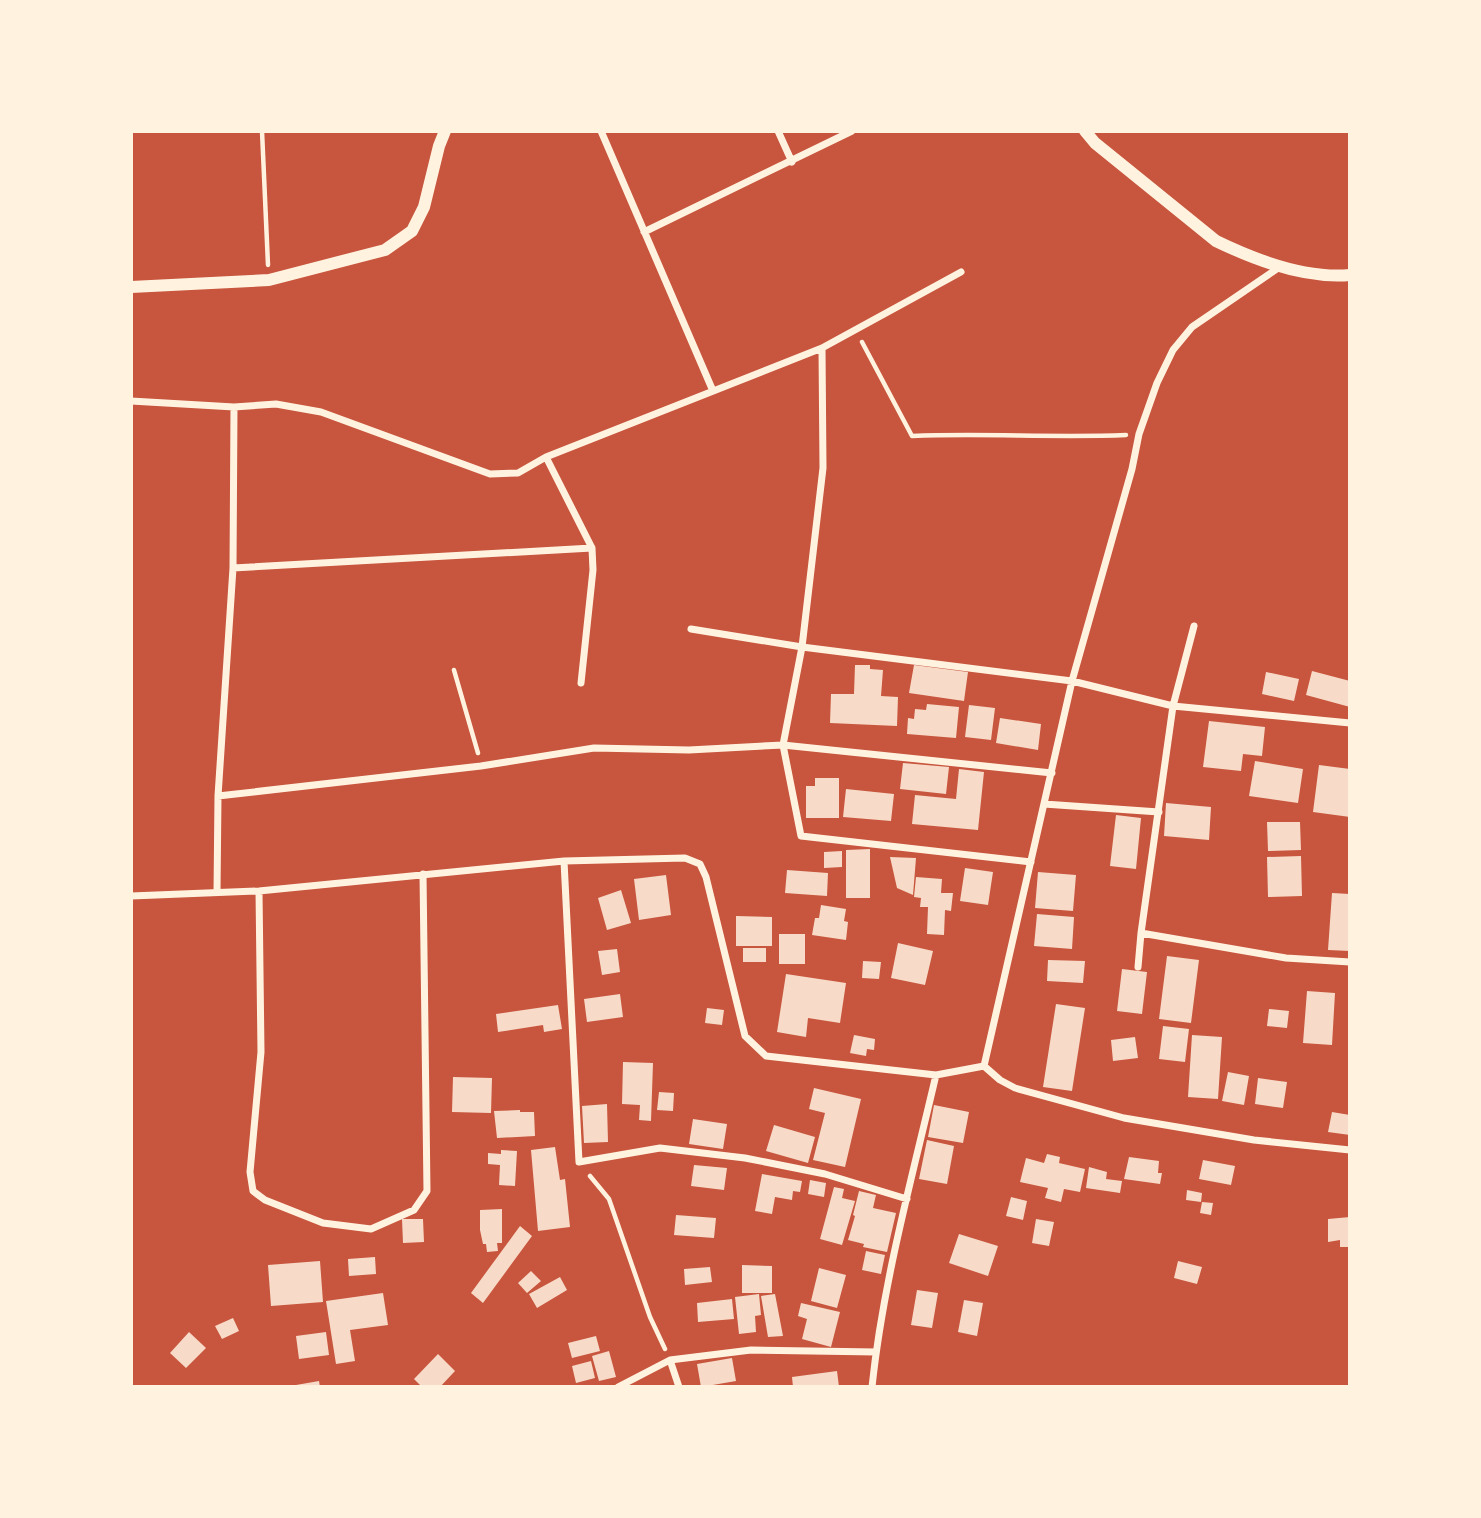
<svg xmlns="http://www.w3.org/2000/svg" width="1481" height="1518" viewBox="0 0 1481 1518" font-family="Mulish,sans-serif">
<style>
.building{fill:#f7dbc8}
.lines{fill:none;stroke-linecap:round;stroke-linejoin:round}
.path{stroke:#fff3e0;stroke-width:4.5}
.minor{stroke:#fff3e0;stroke-width:7}
.tertiary{stroke:#fff3e0;stroke-width:12}
</style>
<rect width="100%" height="100%" fill="#c8553d"/>
<path class="building" d="M 855,665 L 870,665 L 870,669 L 883,670 L 881,696 L 898,697 L 897,726 L 830,723 L 831,694 L 854,694 Z
M 914,665 L 968,672 L 964,701 L 909,693 Z
M 1312,671 L 1350,681 L 1350,707 L 1306,695 Z
M 1266,672 L 1299,679 L 1294,701 L 1262,694 Z
M 927,704 L 959,707 L 956,738 L 907,734 L 908,718 L 914,719 L 915,709 L 926,710 Z
M 969,705 L 995,708 L 991,740 L 965,737 Z
M 1000,718 L 1041,724 L 1038,750 L 996,743 Z
M 1209,721 L 1265,727 L 1262,756 L 1243,754 L 1241,771 L 1203,767 Z
M 1255,761 L 1303,769 L 1298,803 L 1249,796 Z
M 903,763 L 949,767 L 946,794 L 900,789 Z
M 1319,765 L 1350,769 L 1350,817 L 1313,812 Z
M 959,769 L 984,772 L 978,830 L 912,824 L 915,795 L 956,799 Z
M 815,778 L 839,778 L 839,818 L 806,818 L 806,786 L 815,786 Z
M 846,789 L 894,794 L 891,821 L 843,817 Z
M 1166,803 L 1211,807 L 1209,840 L 1164,836 Z
M 1116,815 L 1141,818 L 1136,869 L 1110,866 Z
M 1267,822 L 1300,822 L 1301,850 L 1268,851 Z
M 870,849 L 870,898 L 846,898 L 846,850 Z
M 842,851 L 842,867 L 824,868 L 824,852 Z
M 1301,856 L 1302,896 L 1268,897 L 1267,857 Z
M 890,857 L 916,858 L 913,895 L 897,888 Z
M 965,868 L 993,872 L 988,905 L 960,901 Z
M 787,870 L 828,873 L 827,896 L 785,893 Z
M 1038,872 L 1076,875 L 1073,911 L 1035,908 Z
M 666,875 L 671,915 L 639,920 L 634,879 Z
M 916,877 L 942,879 L 941,893 L 953,893 L 951,911 L 945,910 L 944,935 L 927,934 L 928,907 L 920,907 L 921,898 L 914,897 Z
M 621,890 L 631,923 L 607,930 L 598,898 Z
M 1332,893 L 1350,894 L 1350,951 L 1328,950 Z
M 821,905 L 846,909 L 844,921 L 848,922 L 846,940 L 812,935 L 815,918 L 819,918 Z
M 1037,914 L 1074,917 L 1072,949 L 1034,946 Z
M 736,916 L 772,917 L 772,946 L 736,946 Z
M 779,934 L 805,934 L 805,964 L 779,964 Z
M 898,943 L 933,951 L 925,985 L 891,978 Z
M 743,948 L 766,948 L 766,962 L 743,962 Z
M 617,949 L 620,972 L 602,975 L 598,951 Z
M 1167,956 L 1199,960 L 1191,1023 L 1159,1019 Z
M 1048,960 L 1085,961 L 1083,983 L 1047,981 Z
M 863,961 L 881,962 L 879,979 L 862,978 Z
M 1122,969 L 1147,972 L 1142,1014 L 1117,1011 Z
M 786,974 L 846,983 L 840,1023 L 808,1018 L 806,1037 L 777,1032 Z
M 1307,991 L 1335,993 L 1332,1045 L 1303,1043 Z
M 620,994 L 623,1017 L 587,1022 L 584,999 Z
M 1056,1004 L 1085,1008 L 1072,1091 L 1043,1087 Z
M 558,1005 L 562,1029 L 544,1032 L 543,1025 L 498,1032 L 496,1014 Z
M 707,1008 L 724,1010 L 722,1025 L 705,1023 Z
M 1269,1009 L 1289,1011 L 1287,1028 L 1267,1026 Z
M 1163,1026 L 1189,1029 L 1185,1062 L 1159,1059 Z
M 854,1035 L 875,1039 L 874,1050 L 867,1049 L 866,1056 L 850,1053 Z
M 1192,1035 L 1222,1037 L 1218,1099 L 1188,1097 Z
M 1135,1037 L 1138,1058 L 1113,1061 L 1111,1040 Z
M 623,1062 L 653,1063 L 651,1121 L 639,1120 L 640,1105 L 622,1104 Z
M 1228,1072 L 1249,1076 L 1244,1105 L 1222,1101 Z
M 453,1077 L 492,1078 L 491,1113 L 452,1112 Z
M 1258,1078 L 1287,1082 L 1283,1108 L 1255,1104 Z
M 814,1088 L 861,1099 L 845,1167 L 813,1160 L 825,1113 L 809,1109 Z
M 659,1092 L 674,1093 L 673,1111 L 657,1110 Z
M 607,1104 L 608,1142 L 584,1143 L 582,1106 Z
M 934,1105 L 969,1112 L 963,1143 L 928,1137 Z
M 520,1110 L 520,1112 L 534,1112 L 535,1136 L 497,1138 L 494,1111 Z
M 1332,1112 L 1350,1115 L 1350,1135 L 1328,1132 Z
M 693,1119 L 727,1124 L 723,1149 L 689,1144 Z
M 774,1125 L 815,1137 L 808,1163 L 766,1151 Z
M 927,1140 L 954,1146 L 947,1184 L 919,1179 Z
M 555,1147 L 560,1180 L 565,1179 L 570,1227 L 538,1231 L 531,1150 Z
M 501,1150 L 517,1151 L 515,1186 L 499,1185 L 500,1165 L 488,1164 L 488,1153 L 501,1154 Z
M 1047,1154 L 1060,1157 L 1059,1163 L 1085,1169 L 1080,1192 L 1064,1189 L 1061,1202 L 1045,1198 L 1048,1188 L 1020,1182 L 1026,1158 L 1044,1163 Z
M 1129,1157 L 1159,1161 L 1158,1173 L 1162,1173 L 1160,1184 L 1124,1179 Z
M 1203,1160 L 1235,1166 L 1231,1185 L 1199,1179 Z
M 694,1165 L 727,1168 L 724,1190 L 691,1186 Z
M 1089,1167 L 1107,1172 L 1106,1179 L 1122,1181 L 1120,1193 L 1086,1188 Z
M 762,1174 L 802,1181 L 800,1192 L 793,1191 L 792,1200 L 775,1197 L 772,1214 L 755,1211 Z
M 810,1180 L 826,1183 L 824,1197 L 808,1194 Z
M 834,1187 L 844,1189 L 842,1198 L 855,1201 L 842,1245 L 820,1239 Z
M 1187,1190 L 1202,1193 L 1201,1202 L 1186,1200 Z
M 859,1191 L 876,1195 L 873,1208 L 896,1213 L 887,1252 L 863,1247 L 864,1244 L 848,1240 L 855,1216 L 853,1215 Z
M 1011,1197 L 1027,1201 L 1023,1220 L 1006,1216 Z
M 1202,1202 L 1213,1203 L 1211,1215 L 1200,1213 Z
M 502,1209 L 502,1243 L 497,1243 L 498,1251 L 487,1252 L 486,1244 L 483,1244 L 480,1230 L 480,1210 Z
M 676,1215 L 716,1218 L 714,1238 L 674,1235 Z
M 1350,1217 L 1350,1247 L 1340,1247 L 1340,1240 L 1328,1242 L 1328,1219 Z
M 402,1219 L 423,1219 L 424,1242 L 403,1243 Z
M 1036,1219 L 1054,1222 L 1049,1246 L 1032,1243 Z
M 520,1226 L 532,1236 L 483,1303 L 471,1293 Z
M 959,1234 L 998,1246 L 988,1276 L 949,1263 Z
M 866,1251 L 885,1255 L 881,1274 L 862,1270 Z
M 375,1257 L 376,1274 L 349,1276 L 348,1259 Z
M 320,1261 L 323,1302 L 271,1306 L 268,1265 Z
M 1178,1261 L 1202,1267 L 1197,1284 L 1174,1278 Z
M 742,1265 L 772,1266 L 772,1293 L 742,1293 Z
M 710,1267 L 712,1282 L 685,1285 L 684,1269 Z
M 819,1268 L 846,1275 L 837,1308 L 811,1301 Z
M 531,1271 L 541,1281 L 527,1293 L 518,1283 Z
M 560,1277 L 567,1290 L 537,1308 L 529,1294 Z
M 917,1290 L 938,1293 L 932,1328 L 911,1325 Z
M 383,1293 L 388,1325 L 350,1330 L 355,1361 L 336,1364 L 326,1301 Z
M 759,1294 L 761,1315 L 755,1316 L 756,1332 L 739,1334 L 735,1297 Z
M 775,1294 L 783,1336 L 768,1337 L 761,1296 Z
M 732,1299 L 734,1319 L 698,1322 L 697,1303 Z
M 964,1300 L 983,1303 L 977,1336 L 958,1332 Z
M 801,1303 L 840,1312 L 831,1347 L 802,1339 L 807,1319 L 798,1316 Z
M 233,1318 L 239,1331 L 222,1339 L 215,1326 Z
M 189,1332 L 206,1348 L 186,1368 L 170,1353 Z
M 326,1332 L 329,1355 L 299,1359 L 296,1336 Z
M 596,1336 L 600,1351 L 572,1358 L 568,1343 Z
M 609,1351 L 616,1377 L 599,1381 L 592,1356 Z
M 438,1354 L 455,1371 L 440,1387 L 422,1387 L 414,1379 Z
M 732,1358 L 736,1381 L 701,1387 L 697,1364 Z
M 591,1361 L 595,1378 L 576,1383 L 572,1366 Z
M 837,1371 L 839,1387 L 793,1387 L 792,1377 Z
M 319,1381 L 320,1387 L 296,1387 L 296,1385 Z"/>
<g class="lines">
<path class="path" d="M 262,131 L 268,265
M 862,342 L 912,436 C 984,433 1055,438 1126,435
M 454,670 L 478,753
M 590,1176 L 609,1199 L 650,1317 L 665,1349"/>
<path class="minor" d="M 601,131 L 713,391
M 778,131 L 792,162
M 644,232 L 852,131
M 1281,266 L 1192,327 L 1173,350 L 1157,383 L 1139,434 L 1132,469 L 1072,681 L 984,1066 L 1000,1080 L 1015,1088 L 1124,1118 L 1254,1140 L 1350,1150
M 822,348 L 823,468 L 802,647 L 783,745 L 801,836 L 1031,862
M 131,401 L 234,407 L 276,404 L 321,412 L 490,474 L 518,473 L 546,457 L 822,348 L 961,272
M 546,457 L 592,548 L 593,570 L 581,683
M 233,568 L 592,548
M 691,629 L 802,647 L 1072,681 L 1173,706 L 1350,723
M 218,796 L 481,766 L 594,748 L 689,750 L 783,745 L 1052,773
M 1044,804 L 1159,812
M 564,861 L 579,1162 L 660,1148 L 745,1158 L 825,1174 L 907,1199
M 259,891 L 261,1052 L 250,1172 L 253,1191 L 265,1200 L 323,1223 L 371,1229 L 414,1210 L 427,1191 L 423,874
M 217,892 L 218,796 L 233,568 L 234,407
M 131,896 L 259,891 L 564,861 L 685,858 L 700,864 L 706,877 L 745,1036 L 766,1056 L 936,1075 L 984,1066
M 1141,933 L 1286,958 L 1350,962
M 1138,967 L 1141,933 L 1173,706 L 1194,626
M 670,1360 L 679,1387
M 618,1387 L 670,1360 L 751,1350 L 876,1352
M 872,1387 C 883,1282 912,1178 936,1075"/>
<path class="tertiary" d="M 1085,131 L 1095,143 L 1216,241 C 1255,260 1306,279 1350,275
M 131,287 L 269,280 L 385,250 L 412,231 L 424,207 L 439,146 L 445,131"/>
</g>
<rect width="1481" height="1518" fill="none" stroke="#fff3e0" stroke-width="266"/>
</svg>
